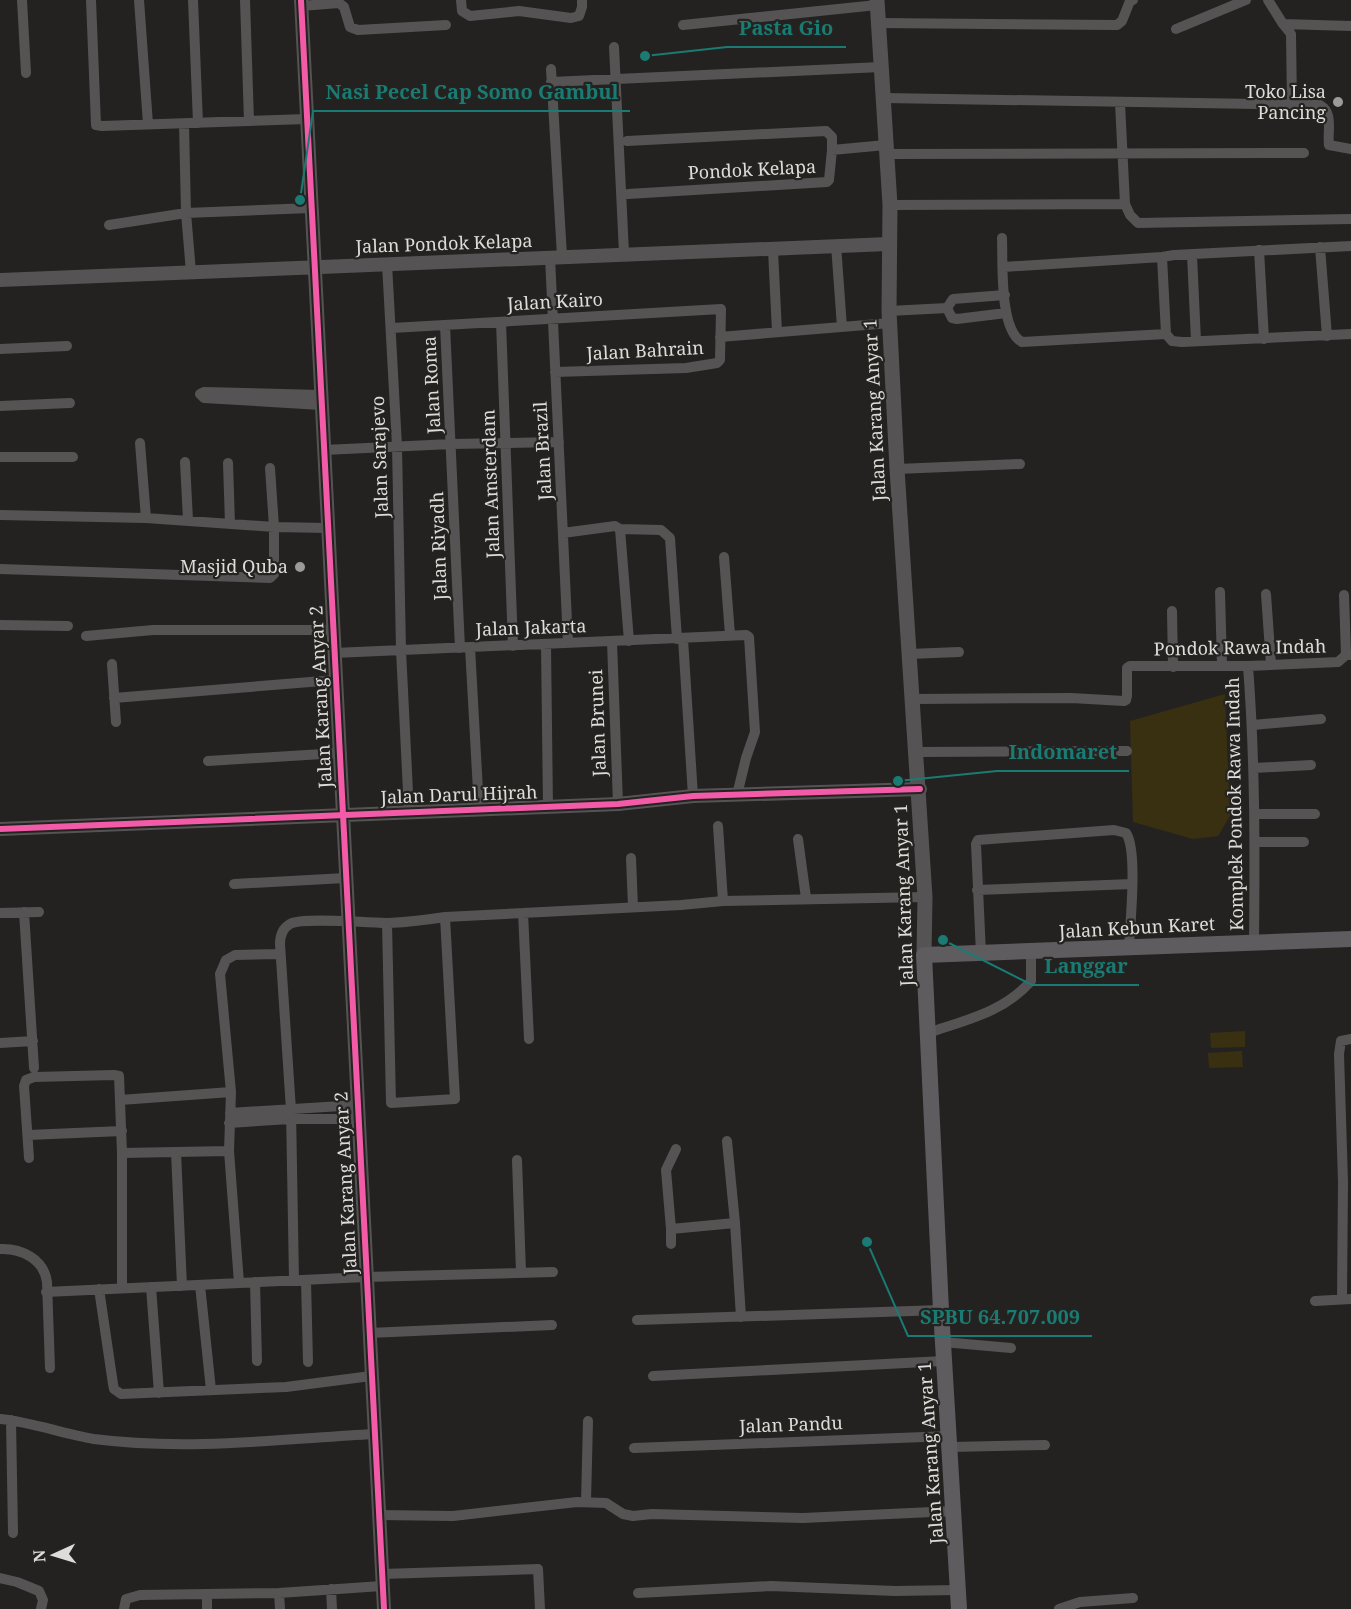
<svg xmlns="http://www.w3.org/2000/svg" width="1351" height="1609" viewBox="0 0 1351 1609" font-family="'Noto Serif',serif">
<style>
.green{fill:#392f11}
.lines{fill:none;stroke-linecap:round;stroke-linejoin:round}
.minor{stroke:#555353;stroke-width:10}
.tertiary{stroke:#555353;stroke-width:14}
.secondary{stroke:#555353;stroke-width:15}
.primary{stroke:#5e5c5f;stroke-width:16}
.cycleway-casing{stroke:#242320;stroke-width:10}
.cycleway{stroke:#f35aa7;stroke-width:6}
.poi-dot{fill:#9c9b99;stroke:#242320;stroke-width:2}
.labels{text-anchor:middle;stroke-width:4.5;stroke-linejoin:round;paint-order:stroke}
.poi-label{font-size:18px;fill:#dddcda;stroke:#242320;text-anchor:end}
.street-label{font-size:18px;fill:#dddcda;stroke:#242320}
.leader{fill:none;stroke:#197b73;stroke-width:2}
.callout-dot{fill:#197b73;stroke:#242320;stroke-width:2}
.callout-label{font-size:20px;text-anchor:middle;font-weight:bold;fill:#197b73;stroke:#242320;stroke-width:4.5;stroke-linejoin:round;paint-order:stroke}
</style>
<rect width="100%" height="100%" fill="#232221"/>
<path class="green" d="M 1225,694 L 1230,816 L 1218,836 L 1193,839 L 1133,822 L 1130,721 Z
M 1245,1031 L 1245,1047 L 1211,1048 L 1210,1033 Z
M 1242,1051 L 1243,1067 L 1209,1068 L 1208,1053 Z"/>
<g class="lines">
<path class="minor" d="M 22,0 L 26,73
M 91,0 L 96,125 L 102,126 L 307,119
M 139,0 L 148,124
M 193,0 L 198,123
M 245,0 L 249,121
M 461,0 L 462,11 L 470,16 L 519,11 L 571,18 L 579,16 L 582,7 L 582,0
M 1268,0 L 1283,24 L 1291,34 L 1292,104
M 301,6 L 339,3 L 344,7 L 350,27 L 358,30 L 446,25
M 878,23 L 1117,25 L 1122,21 L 1130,1 L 1133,0
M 1283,24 L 1351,26
M 683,25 L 877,5
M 1176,29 L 1246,0
M 614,47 L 624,253
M 551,69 L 562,256
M 551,82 L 881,67
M 884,98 L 1320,105 C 1334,113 1327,132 1329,145 L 1351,149
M 1120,103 L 1125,204 L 1130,215 L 1138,223 L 1351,219
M 184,124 L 186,213 L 191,272
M 627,141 L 826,131 L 832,137 L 832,150
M 887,154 L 1304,153
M 628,194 L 827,182 L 829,180 L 832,150 L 886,145
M 890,205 L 1125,204
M 109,225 L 186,213 L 311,208
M 1002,238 C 1003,262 999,330 1022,342 L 1166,334 L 1172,341 L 1182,342 L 1351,334
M 836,245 L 842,327
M 1320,247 L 1327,336
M 773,250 L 777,332
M 1259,250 L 1264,339
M 1192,255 L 1196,341
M 550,257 L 568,643
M 1162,257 L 1166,334
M 387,264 L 397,446 L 401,650 L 409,812
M 1004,267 L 1162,257 L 1174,255 L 1351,246
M 947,308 L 952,318 L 957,319 L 1006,313
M 947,308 L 953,299 L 1005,295
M 889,311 L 947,308
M 501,322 L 513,646
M 445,325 L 460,648
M 392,328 L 721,309 L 720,360 L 717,363 L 686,368 L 555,372
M 720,337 L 890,323
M 0,349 L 67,346
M 321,395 L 204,392 L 200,394 L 204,398 L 321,405
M 0,406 L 70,403
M 140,443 L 146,518
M 324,450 L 451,444 L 559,442
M 0,457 L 73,457
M 185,462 L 188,520
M 228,463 L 230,524
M 897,469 L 1020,464
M 0,515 L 146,518 L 274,527 L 327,528
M 620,529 L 629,641
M 563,533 L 615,526 L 620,529 L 661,530 L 670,538 L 677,639
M 724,557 L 730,635
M 0,569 L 270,578 L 274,574 L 274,527 L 270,468
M 1220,592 L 1222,666
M 1266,594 L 1271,665
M 1344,595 L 1346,655
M 1172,611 L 1173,667
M 0,625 L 68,626
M 86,636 L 153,630 L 333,630
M 683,639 L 693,796
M 612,642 L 618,804
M 546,644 L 548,807
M 470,647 L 479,809
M 334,653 L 746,635 L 749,637 L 755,732 L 746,758 L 737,795
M 909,654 L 959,652
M 112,664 L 116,722
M 1248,666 C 1255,758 1255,849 1254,942
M 114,698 L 335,680
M 914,699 L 1071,698 L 1124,701 L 1126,700 L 1127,696 L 1127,668 L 1130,666 L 1248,666 L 1338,662 L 1346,655 L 1351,655
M 1253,725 L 1321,719
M 916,752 L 1127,751
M 208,761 L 339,753
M 1254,768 L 1311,765
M 1255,814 L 1315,814
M 718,826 L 723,901
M 798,839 L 806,898
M 1255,842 L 1304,842
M 631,858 L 633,907
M 234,884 L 345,878
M 977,890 L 1132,884
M 24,912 L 34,1068
M 0,913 L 39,912
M 523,913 L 529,1039
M 387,923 L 391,1103 L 455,1099 L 445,917
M 981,954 L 976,844 L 978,840 L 1114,830 L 1126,833 C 1138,850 1130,924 1129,948
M 928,1033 C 966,1020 1004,1012 1031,981 L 1031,952
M 0,1043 L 33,1041
M 120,1100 L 231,1092
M 230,1113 L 357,1105
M 229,1123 L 290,1119 L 358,1119
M 28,1135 L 122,1131
M 727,1141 L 735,1223
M 676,1149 L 666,1170 L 671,1229 L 735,1223 L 741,1317
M 176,1152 L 182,1286
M 29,1158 L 24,1086 L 26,1080 L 34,1077 L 114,1075 L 119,1076 L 122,1153
M 517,1160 L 521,1272
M 671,1229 L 671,1244
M 0,1249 C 21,1248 44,1259 47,1282 L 50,1368
M 294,1280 L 291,1110 L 280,944 C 280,936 283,928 290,924 C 301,917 372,923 389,923 C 408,922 426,920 445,917 L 681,905 L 723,901 L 925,897
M 306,1280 L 308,1362
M 255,1282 L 257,1361
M 239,1283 L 229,1151 L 231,1092 L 220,974 L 226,960 L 235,955 L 280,954
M 200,1285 L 211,1390
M 122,1287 L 122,1153 L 229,1151
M 151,1287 L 159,1393
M 99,1289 L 113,1384 L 114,1389 L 121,1394 L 286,1387 L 371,1376
M 46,1292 L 366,1277 L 553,1272
M 1342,1299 L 1343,1182 L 1339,1054 L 1341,1041 L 1351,1039
M 1315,1301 L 1351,1299
M 637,1320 L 941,1310
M 369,1333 L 552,1325
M 943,1342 L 1011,1348
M 653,1376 L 944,1361
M 0,1419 C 32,1422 63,1434 94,1439 C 187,1451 282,1439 374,1434
M 11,1420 L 13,1533
M 951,1447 L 1045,1445
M 634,1448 L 950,1436
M 586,1502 L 588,1421
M 379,1515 L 453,1516 L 577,1502 L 606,1503 L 623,1514 L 633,1516 L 652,1514 L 803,1518 L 954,1511
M 382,1574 L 538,1569 L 540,1609
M 0,1578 L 17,1582 L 39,1591 L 43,1600 L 41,1609
M 331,1589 L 332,1609
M 279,1593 L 280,1609
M 638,1593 L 771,1586 L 895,1591 L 958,1590
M 207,1594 L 207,1609
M 124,1609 L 126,1599 L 140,1595 L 279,1593 L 382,1586
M 1059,1609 L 1080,1602 L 1133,1598"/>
<path class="tertiary" d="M 301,0 L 384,1609
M 0,280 L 889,244
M 0,829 L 618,804 L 693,796 L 920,789"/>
<path class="secondary" d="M 877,0 L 890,205 L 889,311 L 897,469 L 925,897 L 924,955"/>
<path class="primary" d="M 959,1609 L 941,1310 L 924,955 L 1351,939"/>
<g class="cycleway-casing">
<path id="cycleway" d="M 301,0 L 384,1609
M 0,829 L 618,804 L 693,796 L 920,789"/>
</g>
<use href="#cycleway" class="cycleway"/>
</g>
<g class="poi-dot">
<circle cx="1338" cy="102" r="6"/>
<circle cx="300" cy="567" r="6"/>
</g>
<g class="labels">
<g class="poi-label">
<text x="1326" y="98">Toko Lisa<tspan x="1326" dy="21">Pancing</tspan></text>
<text x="288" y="573">Masjid Quba</text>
</g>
<g class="street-label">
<text transform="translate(752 170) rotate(-3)" y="6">Pondok Kelapa</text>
<text transform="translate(444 244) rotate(-2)" y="6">Jalan Pondok Kelapa</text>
<text transform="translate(555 302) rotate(-3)" y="6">Jalan Kairo</text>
<text transform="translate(645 351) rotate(-3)" y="6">Jalan Bahrain</text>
<text transform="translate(432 385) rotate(-93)" y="6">Jalan Roma</text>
<text transform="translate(875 410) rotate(-93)" y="6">Jalan Karang Anyar 1</text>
<text transform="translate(543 451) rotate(-93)" y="6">Jalan Brazil</text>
<text transform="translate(380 457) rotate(-92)" y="6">Jalan Sarajevo</text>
<text transform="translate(491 484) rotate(-92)" y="6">Jalan Amsterdam</text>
<text transform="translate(439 546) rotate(-92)" y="6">Jalan Riyadh</text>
<text transform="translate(531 628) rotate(-2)" y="6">Jalan Jakarta</text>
<text transform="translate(1240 648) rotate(-1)" y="6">Pondok Rawa Indah</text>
<text transform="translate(321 697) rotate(-93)" y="6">Jalan Karang Anyar 2</text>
<text transform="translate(598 723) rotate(-92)" y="6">Jalan Brunei</text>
<text transform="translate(459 795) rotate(-2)" y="6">Jalan Darul Hijrah</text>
<text transform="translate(1235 804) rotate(-91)" y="6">Komplek Pondok Rawa Indah</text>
<text transform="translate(904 895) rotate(-92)" y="6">Jalan Karang Anyar 1</text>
<text transform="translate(1137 928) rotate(-3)" y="6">Jalan Kebun Karet</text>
<text transform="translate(346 1183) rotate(-93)" y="6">Jalan Karang Anyar 2</text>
<text transform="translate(791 1425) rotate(-2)" y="6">Jalan Pandu</text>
<text transform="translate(931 1453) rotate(-94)" y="6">Jalan Karang Anyar 1</text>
</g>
</g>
<path class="leader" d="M645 56L727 47H846M300 200L313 111H630M898 781L997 771H1129M943 940L1032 985H1139M867 1242L908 1336H1092"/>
<g class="callout-dot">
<circle cx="645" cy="56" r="6"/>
<circle cx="300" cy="200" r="6"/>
<circle cx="898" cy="781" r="6"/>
<circle cx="943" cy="940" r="6"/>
<circle cx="867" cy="1242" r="6"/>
</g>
<g class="callout-label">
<text x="786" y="35">Pasta Gio</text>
<text x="472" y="99">Nasi Pecel Cap Somo Gambul</text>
<text x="1063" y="759">Indomaret</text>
<text x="1086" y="973">Langgar</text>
<text x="1000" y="1324">SPBU 64.707.009</text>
</g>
<g transform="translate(54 1555) rotate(266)" stroke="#242320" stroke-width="4.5" paint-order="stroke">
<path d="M0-4.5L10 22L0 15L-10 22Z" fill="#dddcda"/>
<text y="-9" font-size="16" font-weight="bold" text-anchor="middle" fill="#dddcda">N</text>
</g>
</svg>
